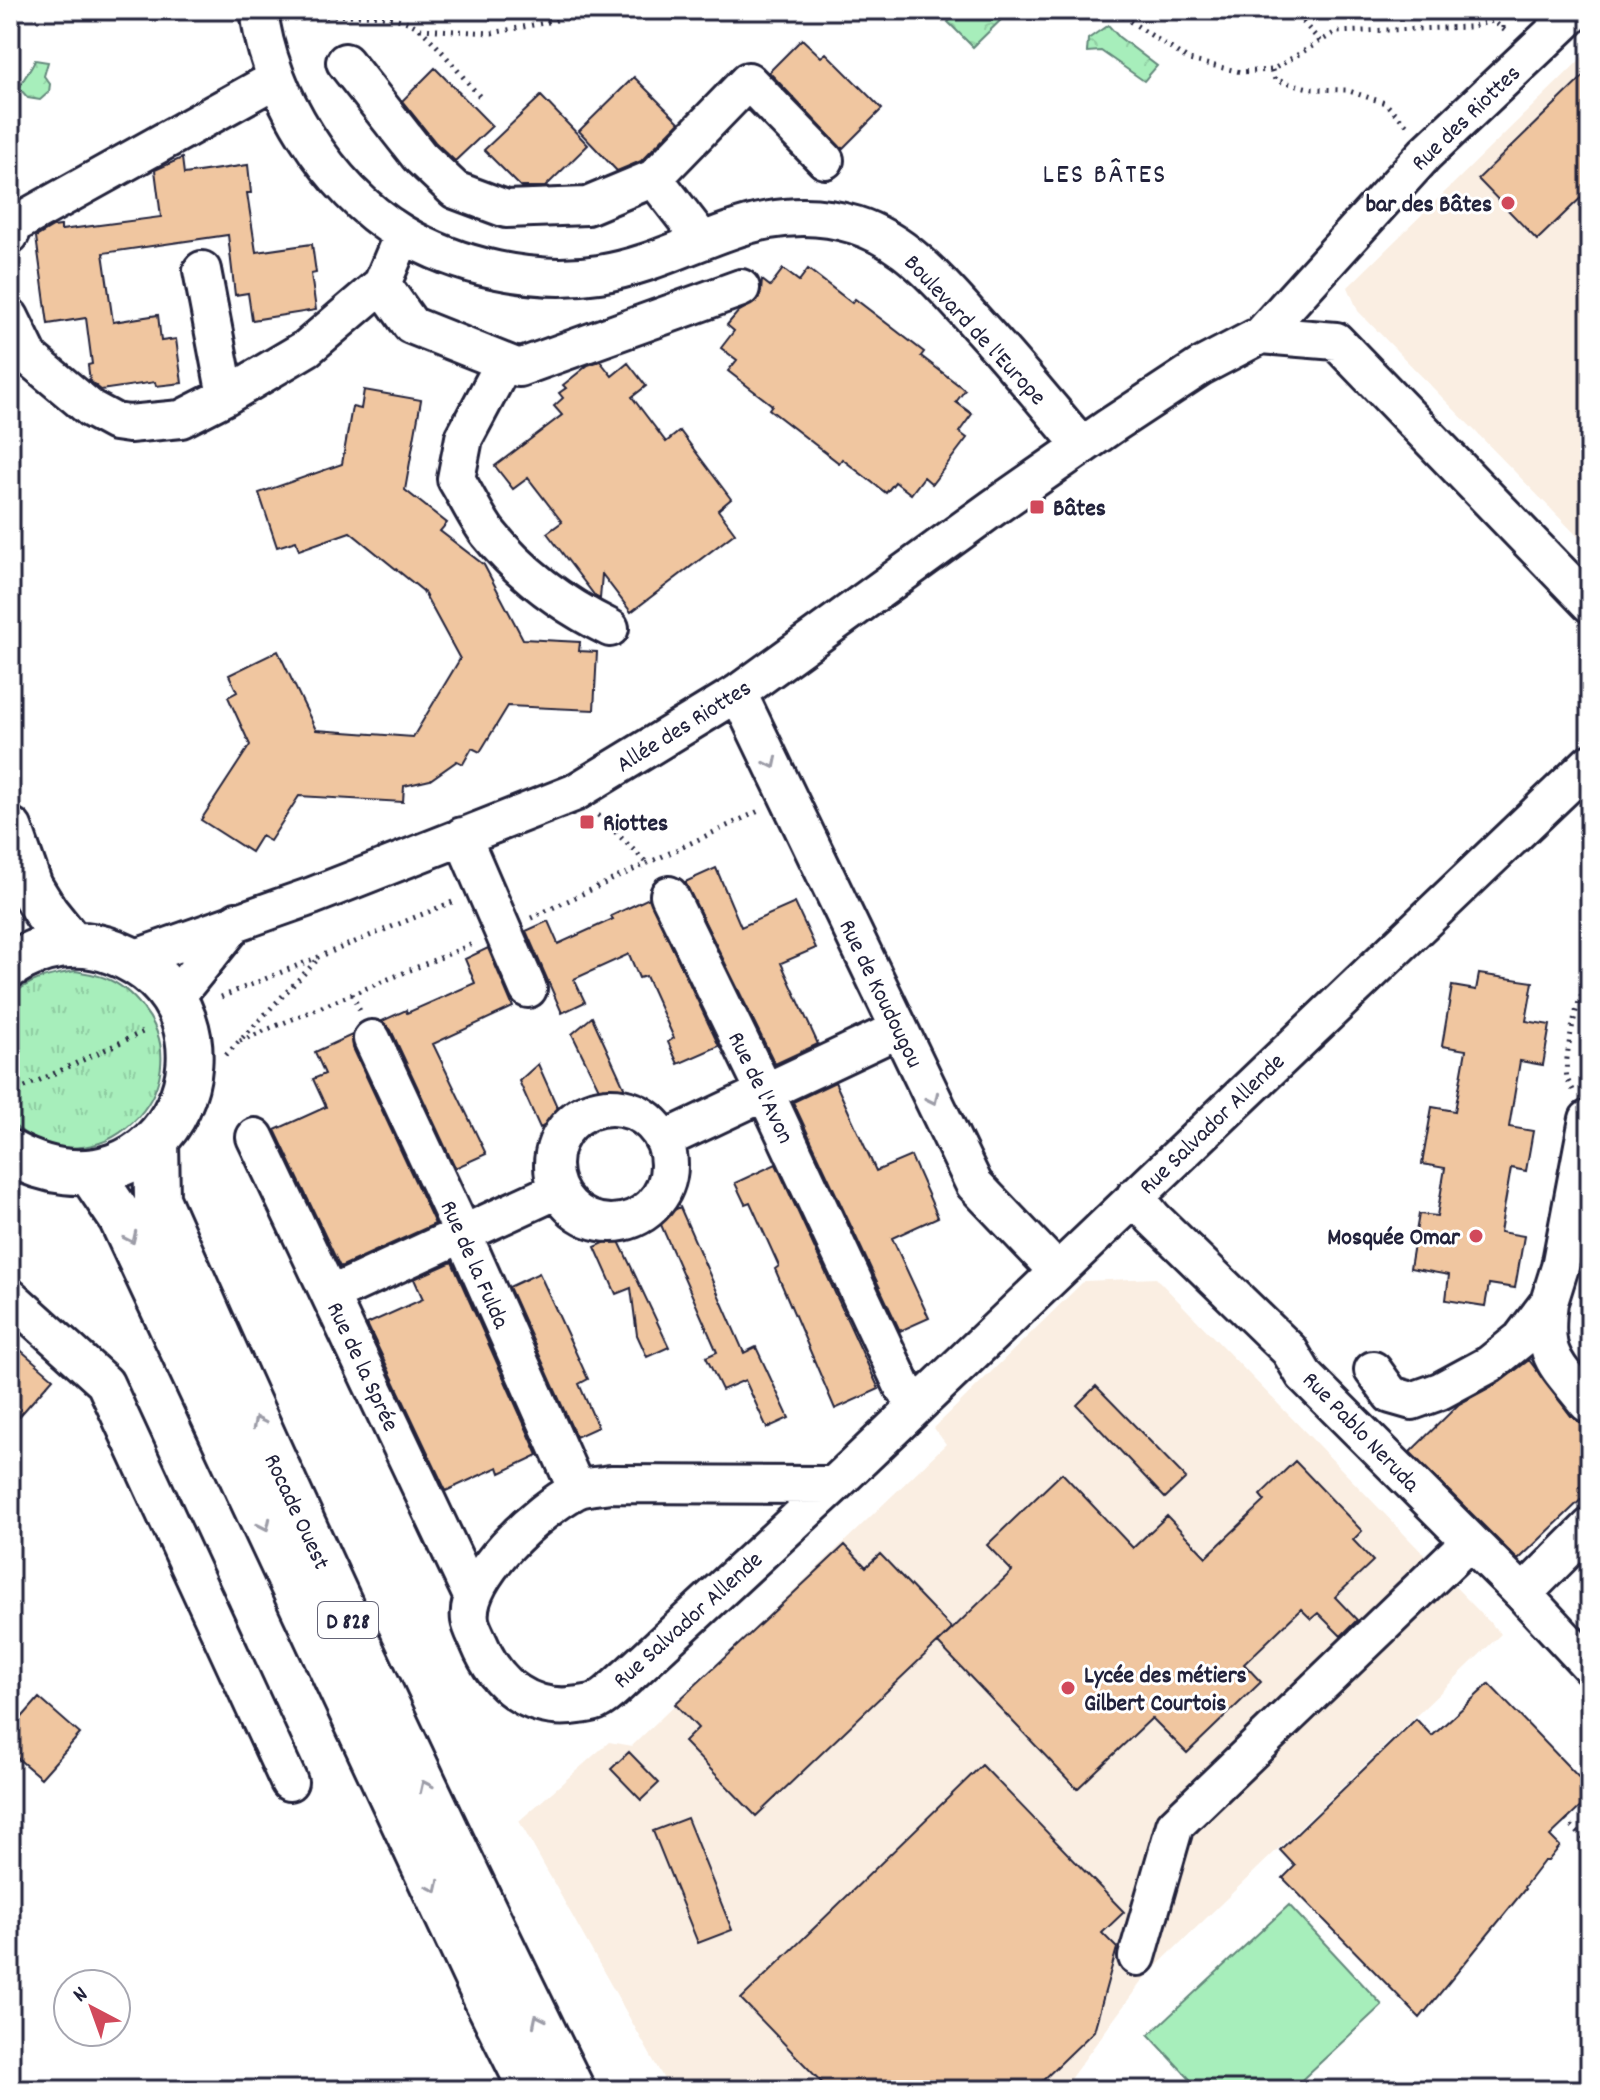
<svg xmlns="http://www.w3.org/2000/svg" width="1600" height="2100" viewBox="0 0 1600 2100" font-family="Dekko,sans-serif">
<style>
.built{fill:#faeee2}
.grass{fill:url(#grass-tufts);stroke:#64887b;stroke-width:2}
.forest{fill:url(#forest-crowns);stroke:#64887b;stroke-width:2}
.pitch{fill:#a7eebb;stroke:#64887b;stroke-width:2}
.building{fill:#f0c6a0;stroke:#22223b;stroke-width:2}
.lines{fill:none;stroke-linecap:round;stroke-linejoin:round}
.minor-casing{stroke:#22223b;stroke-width:42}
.major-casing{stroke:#22223b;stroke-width:50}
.path{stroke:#22223b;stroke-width:5;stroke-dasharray:2 6;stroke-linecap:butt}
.minor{stroke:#fff;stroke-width:36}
.major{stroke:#fff;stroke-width:44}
.oneway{stroke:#9c9ca7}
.poi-dot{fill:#d1495b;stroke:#fff;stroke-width:3}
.labels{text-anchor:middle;stroke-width:6;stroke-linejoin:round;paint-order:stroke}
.shield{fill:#fff;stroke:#646476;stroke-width:2}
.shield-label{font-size:22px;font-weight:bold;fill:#22223b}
.street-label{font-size:24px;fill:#22223b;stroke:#fff}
.poi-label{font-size:24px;font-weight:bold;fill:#22223b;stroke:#fff;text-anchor:start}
.quarter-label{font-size:28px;letter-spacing:2px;fill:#22223b;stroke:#fff}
</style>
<defs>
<pattern id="grass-tufts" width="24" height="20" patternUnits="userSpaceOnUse" patternTransform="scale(2)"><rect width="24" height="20" fill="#a7eebb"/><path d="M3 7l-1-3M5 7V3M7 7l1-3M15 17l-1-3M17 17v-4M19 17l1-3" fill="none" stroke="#8fcca2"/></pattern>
<pattern id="forest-crowns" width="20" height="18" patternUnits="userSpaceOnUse" patternTransform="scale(2)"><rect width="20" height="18" fill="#a7eebb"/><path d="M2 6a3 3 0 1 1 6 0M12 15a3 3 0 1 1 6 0" fill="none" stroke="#8fcca2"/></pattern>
</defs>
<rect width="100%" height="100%" fill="#fff"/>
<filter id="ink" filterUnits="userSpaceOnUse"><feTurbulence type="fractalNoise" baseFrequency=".0125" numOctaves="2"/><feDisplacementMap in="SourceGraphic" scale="16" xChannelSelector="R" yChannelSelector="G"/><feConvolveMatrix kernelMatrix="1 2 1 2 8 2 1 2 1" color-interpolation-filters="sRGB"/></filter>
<g filter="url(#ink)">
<path class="built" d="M 1590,50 L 1590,549 L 1358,311 L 1348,287 Z
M 1156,1278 L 1501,1634 L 1145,1977 L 1062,2090 L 670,2090 L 519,1821 L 609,1742 L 632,1746 L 946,1444 L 934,1428 L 1084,1281 Z"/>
<path class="grass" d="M 75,971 C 85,973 96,974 105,978 C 121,984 133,995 143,1008 C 205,1085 97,1199 10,1122 L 10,998 C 28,979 50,975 75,971 Z"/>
<path class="forest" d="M 961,10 L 1005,10 L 1008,13 L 973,47 L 948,22 Z
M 1108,25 L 1119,37 L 1157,66 L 1144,81 L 1101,51 L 1087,52 L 1088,39 Z
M 35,60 L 48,62 L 44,76 L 50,84 L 49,92 L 40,100 L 28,98 L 20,89 C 22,77 31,72 35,60 Z"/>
<path class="pitch" d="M 1289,1905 L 1382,2005 L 1291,2090 L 1200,2090 L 1149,2035 Z"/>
<path class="building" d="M 802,39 L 821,57 L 826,53 L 882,109 L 842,149 L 769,72 Z
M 435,68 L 492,126 L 455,161 L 435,142 L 402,101 Z
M 1590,70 L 1590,189 L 1537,240 L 1478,179 Z
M 634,77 L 679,122 L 641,161 L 617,171 L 579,131 Z
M 541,96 L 588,145 L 545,187 L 521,187 L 484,150 Z
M 182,158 L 184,174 L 248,165 L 251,193 L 247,193 L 256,252 L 312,244 L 316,273 L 311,274 L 316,310 L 252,320 L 248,293 L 235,295 L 228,235 L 103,253 L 113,322 L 158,315 L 161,341 L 176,339 L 182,383 L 156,386 L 155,382 L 101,390 L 90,381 L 88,365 L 92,364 L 86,318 L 48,324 L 36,237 L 53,227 L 61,226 L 61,230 L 161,217 L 155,170 Z
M 783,269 L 799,281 L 808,269 L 852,303 L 855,299 L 924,352 L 921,356 L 965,390 L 956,402 L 972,414 L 959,432 L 967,438 L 932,484 L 924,477 L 911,494 L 895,482 L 886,493 L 842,459 L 839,463 L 769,409 L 772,405 L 728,371 L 737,360 L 721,348 L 734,331 L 727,325 L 738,312 L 757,301 L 761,292 L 762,280 L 770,286 Z
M 600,361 L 612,376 L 628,363 L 646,386 L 632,397 L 666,442 L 680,431 L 731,499 L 718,510 L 735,533 L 631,612 L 602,574 L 600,599 L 595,596 L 547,533 L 562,522 L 528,478 L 513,489 L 495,466 L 562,415 L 554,406 L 563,398 L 559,393 L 566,388 L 563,385 L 588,365 Z
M 364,390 L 421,400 L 405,490 L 447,523 L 440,531 L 484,565 L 523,639 L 580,642 L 579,651 L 597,652 L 594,710 L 508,706 L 480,752 L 472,748 L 463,764 L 457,761 L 430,780 L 404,786 L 403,802 L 299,796 L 270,841 L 261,836 L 251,852 L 201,820 L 250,745 L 228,697 L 237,692 L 229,675 L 278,651 L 316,730 L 413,737 L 460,659 L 423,591 L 350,532 L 299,550 L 296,541 L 277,547 L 259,493 L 342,464 L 352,407 L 361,409 Z
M 716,868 L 741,927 L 795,903 L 816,948 L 781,963 L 818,1044 L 775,1064 L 685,882 Z
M 649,898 L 719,1046 L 678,1064 L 668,1042 L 674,1038 L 646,976 L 639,978 L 629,954 L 574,979 L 585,1002 L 562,1013 L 526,931 L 548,921 L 558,944 L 613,919 L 611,916 Z
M 488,948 L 513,1007 L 433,1044 L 486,1154 L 455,1168 L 391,1030 L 382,1021 L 406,1010 L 407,1013 L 475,983 L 465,959 Z
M 1479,974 L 1533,982 L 1526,1021 L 1550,1025 L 1543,1065 L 1520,1061 L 1509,1127 L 1533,1131 L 1526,1171 L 1511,1168 L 1500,1232 L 1524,1236 L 1515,1288 L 1489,1284 L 1485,1306 L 1446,1300 L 1449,1275 L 1410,1268 L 1419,1214 L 1437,1216 L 1445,1168 L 1422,1164 L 1432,1107 L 1455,1111 L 1466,1050 L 1442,1046 L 1452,986 L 1476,990 Z
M 592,1017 L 625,1089 L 604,1099 L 572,1034 Z
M 352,1035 L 353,1048 L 435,1224 L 340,1267 L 275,1130 L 326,1107 L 313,1079 L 325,1074 L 315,1052 Z
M 538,1064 L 562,1118 L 540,1128 L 519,1081 Z
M 835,1082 L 876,1171 L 911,1156 L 938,1217 L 892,1238 L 929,1318 L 900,1331 L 793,1102 Z
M 776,1164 L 879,1389 L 835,1409 L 775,1269 L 779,1266 L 750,1202 L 745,1204 L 735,1183 Z
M 680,1207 L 744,1353 L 756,1347 L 789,1418 L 767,1428 L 745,1380 L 722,1390 L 706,1357 L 717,1352 L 658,1218 Z
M 617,1237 L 669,1347 L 647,1357 L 637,1335 L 631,1288 L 616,1294 L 595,1247 Z
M 452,1262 L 538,1455 L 500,1473 L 498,1467 L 446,1491 L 367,1324 L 423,1299 L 414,1279 Z
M 539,1273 L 588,1379 L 579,1384 L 598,1427 L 576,1437 L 509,1287 Z
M 10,1341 L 53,1378 L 10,1427 Z
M 1529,1360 L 1571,1416 L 1579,1422 L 1590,1424 L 1590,1491 L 1518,1560 L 1410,1452 L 1459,1404 L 1500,1382 Z
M 1096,1386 L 1186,1478 L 1165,1498 L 1077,1405 Z
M 1295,1461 L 1362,1531 L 1353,1540 L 1373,1561 L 1335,1597 L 1357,1620 L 1341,1636 L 1318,1613 L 1311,1619 L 1301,1609 L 1244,1664 L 1261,1682 L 1187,1753 L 1152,1718 L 1077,1789 L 938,1643 L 1012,1571 L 987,1545 L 1062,1473 L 1133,1548 L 1167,1516 L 1206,1557 L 1265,1501 L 1260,1495 Z
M 845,1545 L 866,1567 L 880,1554 L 952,1629 L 756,1816 L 684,1742 L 698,1728 L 675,1704 Z
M 1489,1684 L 1589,1788 L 1587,1793 L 1589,1799 L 1550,1836 L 1560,1846 L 1548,1861 L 1544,1861 L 1524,1887 L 1525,1889 L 1420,2018 L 1283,1878 L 1295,1866 L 1280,1850 L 1416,1719 L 1432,1736 Z
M 39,1698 L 80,1734 L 41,1778 L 10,1752 L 10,1731 Z
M 629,1752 L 659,1783 L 641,1800 L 611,1769 Z
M 982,1765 L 1124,1912 L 1102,1933 L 1117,1948 L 1094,2031 L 1033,2090 L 829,2090 L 741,1999 Z
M 687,1818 L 732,1930 L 698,1943 L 653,1831 Z"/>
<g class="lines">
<g class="minor-casing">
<path id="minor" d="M 259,10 C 269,94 328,188 401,233 C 457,267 534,284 599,274 C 690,260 757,194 855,225 C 907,241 944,287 979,326 C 1015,365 1048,406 1082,446
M 345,62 L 419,156 L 455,190 L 506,209 L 587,206 L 654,178 L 748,81 L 825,160
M 654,178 L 702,240
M 10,235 L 15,224 L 276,79
M 202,270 L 226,396
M 382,284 L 411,325 L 519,368 L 741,288
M 10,317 L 30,358 L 91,409 L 115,422 L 129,424 L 181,419 L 226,396 L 307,348 L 382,284 L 403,234
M 1261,335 L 1425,154 L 1577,10
M 504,363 L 464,438 L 456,479 C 467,497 476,517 488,533 C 521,574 563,605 610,628
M 738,693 L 974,1184 L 1057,1271
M 462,836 L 528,989
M 669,895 L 766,1094 L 903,1387 L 917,1406
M 133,959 L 312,896 L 574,793 L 738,693 L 993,508 L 1109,427 L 1200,367 L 1261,335 L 1336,341 L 1590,604
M 174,999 L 237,921
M 372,1039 L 462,1232 L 577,1490
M553 1165a58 58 0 1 1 116 0a58 58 0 1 1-116 0Z
M 255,1137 L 472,1596
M 664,1140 L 899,1029
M 1135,1196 L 1153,1218 L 1289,1350 L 1304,1375 L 1523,1594 L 1590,1666
M 330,1295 L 558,1190
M 10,1297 L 105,1383 L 289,1782
M 1549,1302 L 1560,1267 L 1588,1119 L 1590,1120
M 1373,1370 L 1391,1395 L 1412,1401 L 1440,1391 L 1490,1364 L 1521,1339 L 1549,1302 C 1542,1358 1554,1361 1587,1403
M 834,1485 L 611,1484 C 599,1486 584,1486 575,1491 C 539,1510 464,1576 470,1620 C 471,1627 476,1636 479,1643 C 496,1685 531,1713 579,1705 C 584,1704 592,1704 597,1701 C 608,1696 620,1682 630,1674 L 834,1485 L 1590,763
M 1523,1594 L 1590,1527
M 1137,1957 L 1175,1825 L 1470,1541"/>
</g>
<g class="major-casing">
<path id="major" d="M 10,830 L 30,887 L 46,913 L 71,944
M 10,965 C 41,945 79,938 114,952 C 265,1011 169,1239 10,1153
M 156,1140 L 157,1199 C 289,1499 427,1797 572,2090
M 90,1172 L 121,1218 L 484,1994 L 532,2090"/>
</g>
<path class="path" d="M 1119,10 L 1125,18 L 1189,60 L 1241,72 L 1272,70 L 1336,32 L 1469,27 L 1493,21 L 1508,33
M 1292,10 L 1320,41
M 294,19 C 327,17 394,7 421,30 C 443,50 462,77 483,100
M 1503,28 L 1503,10
M 420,29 L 492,33 L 554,21 L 583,10
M 1272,70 L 1275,80 L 1313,89 L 1346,90 L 1385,103 L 1408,126
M 1584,814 L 1590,849
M 598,815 L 648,864
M 531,918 L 761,810
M 352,994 L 360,1011
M 221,997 L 457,900
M 240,1041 L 475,943
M 226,1055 L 319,958
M 1573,1090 C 1571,1086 1568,1082 1567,1078 C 1563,1059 1578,992 1590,977
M 10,1094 L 147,1030
M 1566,1820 L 1590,1845"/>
<use href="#minor" class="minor"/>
<use href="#major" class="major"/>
</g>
<defs><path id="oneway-chevron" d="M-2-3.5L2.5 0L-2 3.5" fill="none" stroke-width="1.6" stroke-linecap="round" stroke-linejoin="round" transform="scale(2)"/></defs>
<g class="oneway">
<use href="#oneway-chevron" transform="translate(772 763) rotate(64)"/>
<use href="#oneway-chevron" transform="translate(933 1099) rotate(64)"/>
<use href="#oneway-chevron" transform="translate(131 1238) rotate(65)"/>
<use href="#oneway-chevron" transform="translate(258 1422) rotate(-115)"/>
<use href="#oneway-chevron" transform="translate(265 1525) rotate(65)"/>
<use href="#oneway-chevron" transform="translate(425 1786) rotate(-115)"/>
<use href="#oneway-chevron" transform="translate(434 1887) rotate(65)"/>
<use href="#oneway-chevron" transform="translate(538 2020) rotate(-116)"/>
</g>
</g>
<g class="poi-dot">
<circle cx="1508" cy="203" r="8"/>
<rect x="1029" y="499" width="16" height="16" rx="4"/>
<rect x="579" y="814" width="16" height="16" rx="4"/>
<circle cx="1476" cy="1236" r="8"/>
<circle cx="1068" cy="1688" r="8"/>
</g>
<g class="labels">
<rect class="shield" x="318" y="1602" width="60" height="36" rx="6"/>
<g class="shield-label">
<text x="348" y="1628">D 828</text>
</g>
<g class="street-label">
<text transform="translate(1465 117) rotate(-44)" y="8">Rue des Riottes</text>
<text transform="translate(976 329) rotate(47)" y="8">Boulevard de l'Europe</text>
<text transform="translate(683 725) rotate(-32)" y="8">Allée des Riottes</text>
<text transform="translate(882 993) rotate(64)" y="8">Rue de Koudougou</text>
<text transform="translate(762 1087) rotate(64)" y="8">Rue de l'Avon</text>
<text transform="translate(1211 1123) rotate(-44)" y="8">Rue Salvador Allende</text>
<text transform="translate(476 1264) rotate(66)" y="8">Rue de la Fulda</text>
<text transform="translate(364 1366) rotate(65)" y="8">Rue de la Sprée</text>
<text transform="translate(1362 1431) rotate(46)" y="8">Rue Pablo Neruda</text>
<text transform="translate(298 1511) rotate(65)" y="8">Rocade Ouest</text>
<text transform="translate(687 1619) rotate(-42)" y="8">Rue Salvador Allende</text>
</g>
<g class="poi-label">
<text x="1492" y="211" text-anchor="end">bar des Bâtes</text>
<text x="1053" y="515">Bâtes</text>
<text x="603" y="830">Riottes</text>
<text x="1460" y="1244" text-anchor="end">Mosquée Omar</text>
<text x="1084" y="1682">Lycée des métiers<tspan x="1084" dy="28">Gilbert Courtois</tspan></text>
</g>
<g class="quarter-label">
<text x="1105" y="182">LES BÂTES</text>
</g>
</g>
<rect width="1600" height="2100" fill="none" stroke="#fff" stroke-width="40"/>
<rect x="20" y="20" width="1560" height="2060" fill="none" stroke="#22223b" stroke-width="3" filter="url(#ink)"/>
<g transform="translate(92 2008) rotate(319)"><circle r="38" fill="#ffffff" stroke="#a7a7b1" stroke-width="2"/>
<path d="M0-6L14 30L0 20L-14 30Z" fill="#d1495b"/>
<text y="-12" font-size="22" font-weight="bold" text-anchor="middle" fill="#22223b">N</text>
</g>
</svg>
